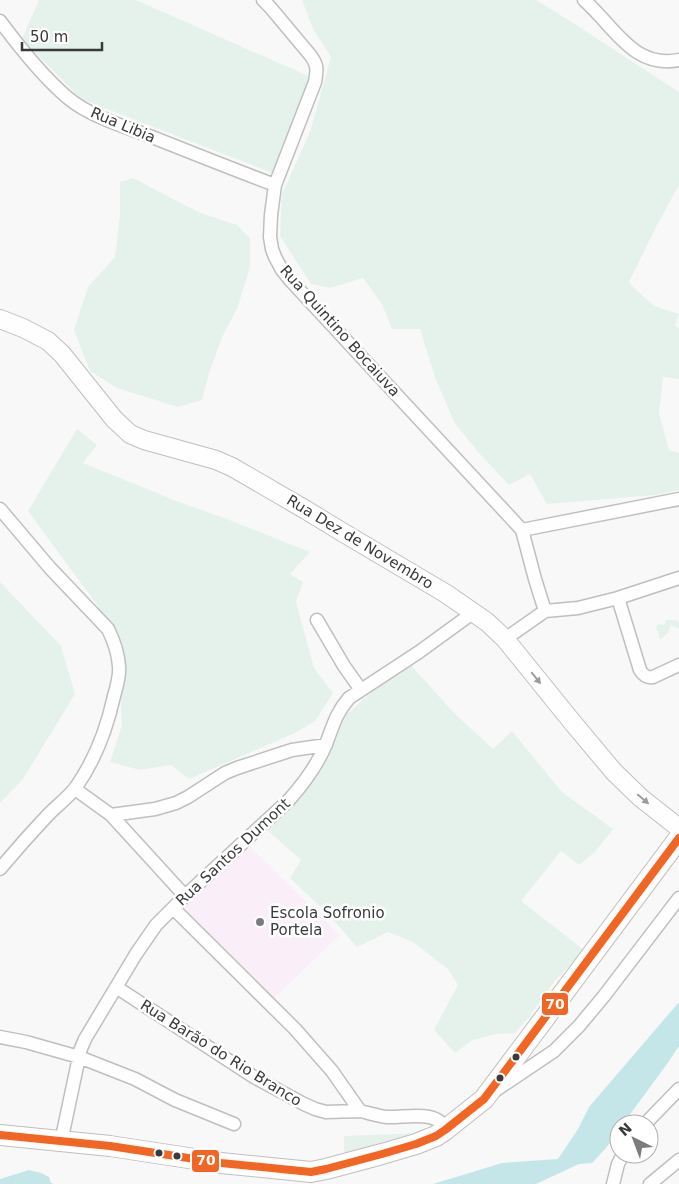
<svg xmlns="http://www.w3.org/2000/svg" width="679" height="1184" viewBox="0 0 679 1184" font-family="'DejaVu Sans',sans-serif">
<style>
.education{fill:#faeff8}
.green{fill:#e5f2eb}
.water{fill:#c5e6e8}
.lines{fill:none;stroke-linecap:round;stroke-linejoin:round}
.street-casing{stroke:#bfbfc0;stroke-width:15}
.secondary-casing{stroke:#bfbfc0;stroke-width:20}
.primary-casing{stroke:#bfbfc0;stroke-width:22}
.street{stroke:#fefefe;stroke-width:12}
.secondary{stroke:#fefefe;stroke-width:18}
.primary{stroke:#fefefe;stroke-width:20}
.bus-1-casing{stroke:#fff;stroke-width:11}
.bus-1{stroke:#f26522;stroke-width:8}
.oneway{fill:#9c9c9c}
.poi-dot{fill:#7c7c7e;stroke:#fff;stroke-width:2}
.bus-dot{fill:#393a3b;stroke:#fff;stroke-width:2}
.labels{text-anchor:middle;stroke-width:5;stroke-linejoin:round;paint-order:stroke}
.street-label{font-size:15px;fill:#393a3b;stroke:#fff}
.poi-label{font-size:15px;fill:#393a3b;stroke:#fff;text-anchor:start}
.line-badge{stroke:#fff;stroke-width:2}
.badge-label{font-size:14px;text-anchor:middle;font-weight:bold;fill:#fff}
</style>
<rect width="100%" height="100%" fill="#f8f8f9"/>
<path class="education" d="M 248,845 L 340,935 L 270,1002 L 182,908 Z"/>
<path class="green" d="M 39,0 L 136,0 L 313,78 L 273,173 L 81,99 L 22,39 Z
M 302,0 L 536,0 L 570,21 L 679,92 L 679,185 L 657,225 L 629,282 L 633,287 L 654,306 L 679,314 L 675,326 L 679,328 L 679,379 L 663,377 L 659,413 L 669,450 L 679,453 L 679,490 L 655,495 L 547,504 L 530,474 L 509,485 L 478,452 L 454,422 L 435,377 L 420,329 L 392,329 L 382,304 L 363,278 L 330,288 L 311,284 L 280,236 L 282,194 L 310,132 L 331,57 L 313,29 Z
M 133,178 L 198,212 L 237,225 L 250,238 L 250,267 L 237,309 L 223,335 L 209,373 L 202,400 L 178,407 L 117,388 L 90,371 L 74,330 L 88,287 L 115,257 L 120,215 L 120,182 Z
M 77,429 L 97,445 L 83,463 L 179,502 L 232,521 L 310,552 L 290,574 L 303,582 L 296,602 L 314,668 L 333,693 L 315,721 L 295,733 L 189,779 L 171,765 L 140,770 L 110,762 L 122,725 L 119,673 L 120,639 L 95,602 L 28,511 Z
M 0,582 L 61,646 L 75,694 L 23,779 L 0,803 Z
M 666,620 L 676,620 L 679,622 L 679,629 L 671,625 L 668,633 L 660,640 L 658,632 L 656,628 L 658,624 L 664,625 Z
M 409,663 L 453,712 L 493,749 L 512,731 L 562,792 L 613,829 L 595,852 L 579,865 L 561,851 L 521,901 L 584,950 L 554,982 L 529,1017 L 515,1033 L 496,1034 L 471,1041 L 455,1053 L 434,1030 L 458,985 L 448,969 L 413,942 L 388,932 L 357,947 L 327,913 L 290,878 L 301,860 L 267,830 L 299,792 L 320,772 L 347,714 L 375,689 Z
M 424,1133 L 344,1156 L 344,1136 Z"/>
<path class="water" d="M 679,1002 L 679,1046 L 667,1064 L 623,1124 L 619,1124 L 619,1130 L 606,1148 L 592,1163 L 579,1164 L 536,1184 L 433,1184 L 502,1163 L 558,1159 L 578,1129 L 589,1107 Z
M 29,1170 L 41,1173 L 49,1177 L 51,1183 L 54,1184 L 0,1184 L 0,1179 Z"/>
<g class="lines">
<g class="street-casing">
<path id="street" d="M 263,0 L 270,7 L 311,56 C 318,66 317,70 315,82 L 275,185 L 271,215 L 270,237 L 272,249 L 275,257 L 282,270 L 291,281 L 522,530 L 535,579 L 545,611
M 584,0 C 614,26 633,69 679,60
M 0,21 C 20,48 42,76 68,98 C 88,115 122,126 147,135 C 190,152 232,169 275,185
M 0,509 L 50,568 L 108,629 C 114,641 118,652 119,666 C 120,675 117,686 114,696 C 107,728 95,760 76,787 C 68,798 55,807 46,817 C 30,834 15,851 0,869
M 522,530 L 679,499
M 618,598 L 640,670 C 643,675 646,678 653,677 L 679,665
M 317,620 L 344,666 L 361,690
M 505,639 L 545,611 L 578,608 L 618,598 L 679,578
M 75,789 L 111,815 L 185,896
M 111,815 L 155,809 L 176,803 L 188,797 L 225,773 L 237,768 L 292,750 L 326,745
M 173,908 L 295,1029 L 332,1071 L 360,1111 C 369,1113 378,1116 387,1117 C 405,1118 439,1109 445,1130
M 116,987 L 254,1077 L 304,1104 L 315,1109 L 326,1112 L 360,1111
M 0,1037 L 26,1042 L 79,1057 L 135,1079 L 175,1100 L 234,1124
M 496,1090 L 554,1051 L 579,1026 L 604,996 L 679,898
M 645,1124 L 679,1089
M 61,1142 L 79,1057 L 80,1051 L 85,1039 L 136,954 L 156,925 L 185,896 L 289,800 C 304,783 318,764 326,744 C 333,726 336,713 349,698 L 419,652 L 474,612
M 613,1184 L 618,1164 L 623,1154
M 650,1184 L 679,1160"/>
</g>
<g class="secondary-casing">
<path id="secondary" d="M 0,319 L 23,328 L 48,341 L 62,354 L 114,419 L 130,434 L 144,440 L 216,460 L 232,467 L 306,510 L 342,532 L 445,593 L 487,622 L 505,639 L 573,723 L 614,772 L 641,798 L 679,828"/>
</g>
<g class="primary-casing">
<path id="primary" d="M 0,1135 L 110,1146 L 221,1163 L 311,1172 L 326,1169 L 382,1154 L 416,1144 L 436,1136 L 445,1130 L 484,1099 L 532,1035 L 679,838"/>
</g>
<use href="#street" class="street"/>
<use href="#secondary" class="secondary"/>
<use href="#primary" class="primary"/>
<g class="bus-1-casing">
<path id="bus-1" d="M 0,1135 L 110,1146 L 221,1163 L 311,1172 L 326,1169 L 382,1154 L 416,1144 L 436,1136 L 445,1130 L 484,1099 L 532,1035 L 679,838"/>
</g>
<use href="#bus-1" class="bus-1"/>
</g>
<defs><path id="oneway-solid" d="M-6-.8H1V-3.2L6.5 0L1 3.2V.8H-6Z" transform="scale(1.25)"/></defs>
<g class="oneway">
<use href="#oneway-solid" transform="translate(536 678) rotate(51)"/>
<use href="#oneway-solid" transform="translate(643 799) rotate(40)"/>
</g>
<circle class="poi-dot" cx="260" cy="922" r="5"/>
<g class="bus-dot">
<circle cx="516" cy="1057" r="4.5"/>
<circle cx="500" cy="1078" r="4.5"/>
<circle cx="159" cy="1153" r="4.5"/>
<circle cx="177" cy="1156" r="4.5"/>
</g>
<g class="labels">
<g class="street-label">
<text transform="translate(123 125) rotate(23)" y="5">Rua Libia</text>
<text transform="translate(340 331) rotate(48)" y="5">Rua Quintino Bocaiuva</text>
<text transform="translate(360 542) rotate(31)" y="5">Rua Dez de Novembro</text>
<text transform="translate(233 852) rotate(-43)" y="5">Rua Santos Dumont</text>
<text transform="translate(221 1053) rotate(32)" y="5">Rua Barão do Rio Branco</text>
</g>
<g class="poi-label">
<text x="270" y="918">Escola Sofronio<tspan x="270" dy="17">Portela</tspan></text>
</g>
</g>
<g class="line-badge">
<rect x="541" y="992" width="28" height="24" rx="5" fill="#f26522"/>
<rect x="191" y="1149" width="29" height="24" rx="5" fill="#f26522"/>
</g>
<g class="badge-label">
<text x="555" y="1009">70</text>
<text x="206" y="1165">70</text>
</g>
<g transform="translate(634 1139) rotate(318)"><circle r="24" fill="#ffffff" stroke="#b0b0b1"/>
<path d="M0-4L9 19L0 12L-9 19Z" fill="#7c7c7e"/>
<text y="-8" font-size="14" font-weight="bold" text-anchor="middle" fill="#393a3b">N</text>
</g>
<path d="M22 42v8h80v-8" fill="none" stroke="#393a3b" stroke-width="2.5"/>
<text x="30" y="42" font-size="15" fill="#393a3b" stroke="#ffffff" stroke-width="4" paint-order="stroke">50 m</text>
</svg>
